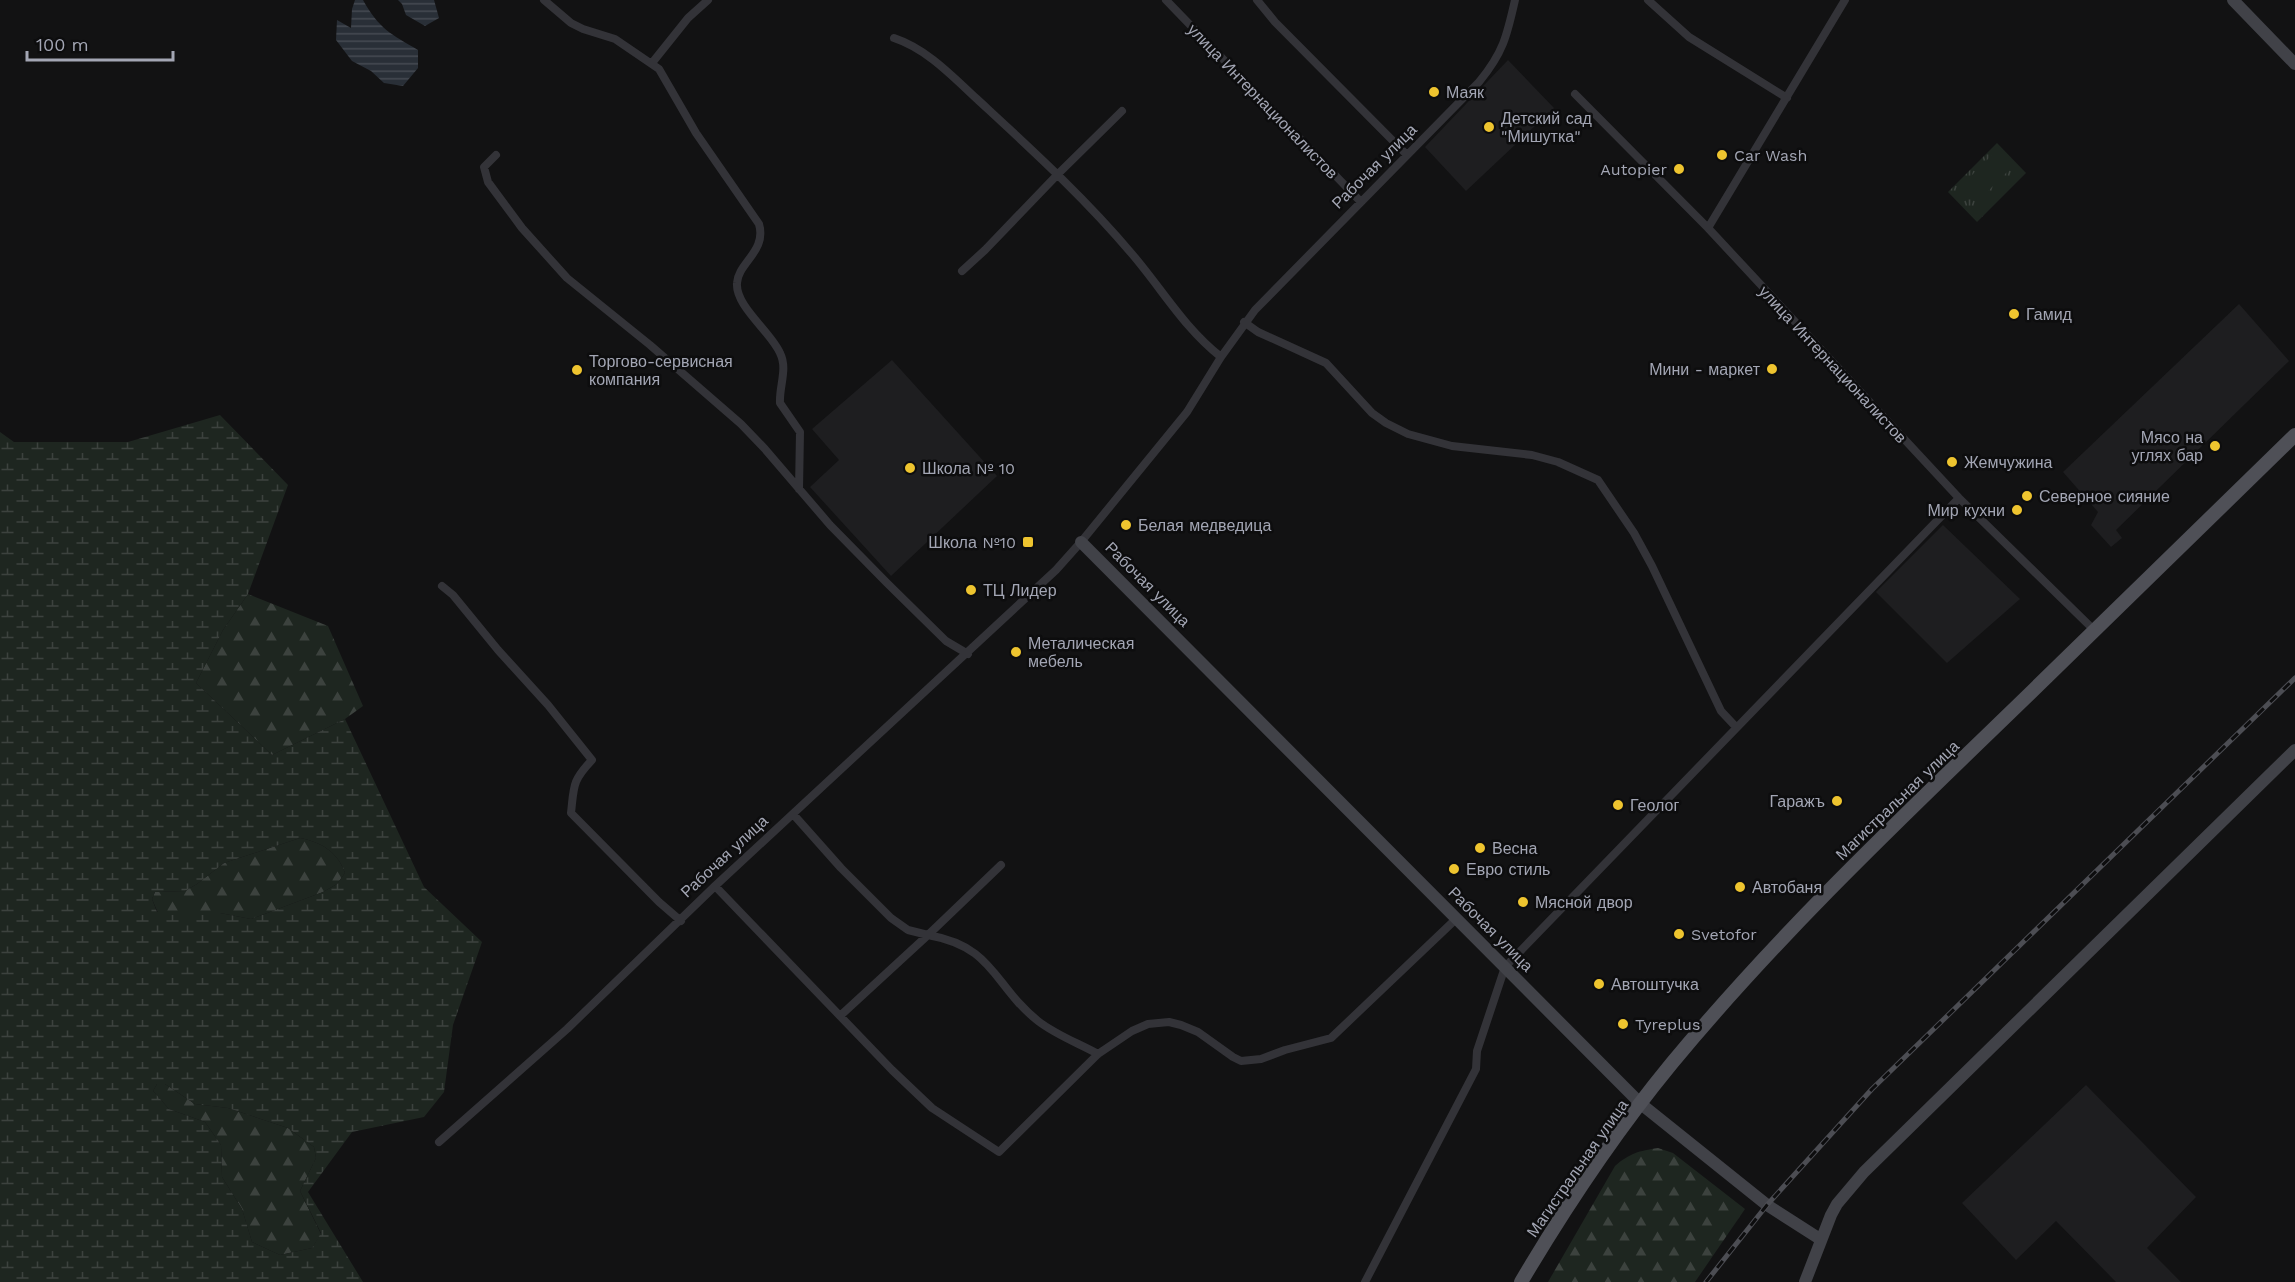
<svg xmlns="http://www.w3.org/2000/svg" width="2295" height="1282" viewBox="0 0 2295 1282" font-family="'Work Sans',sans-serif">
<style>
.built{fill:#1e1e20}
.forest{fill:url(#forest-firs)}
.wetland{fill:url(#wetland-marsh);fill-rule:evenodd}
.park{fill:url(#park-tufts)}
.pitch{fill:#1e2620}
.water{fill:url(#water-rules)}
.lines{fill:none;stroke-linecap:round;stroke-linejoin:round}
.street{stroke:#333338;stroke-width:8}
.secondary{stroke:#414248;stroke-width:12}
.primary{stroke:#4f5057;stroke-width:14}
.rail-casing{stroke:#4c4d53;stroke-width:5}
.rail{stroke:#0d0d0e;stroke-width:3;stroke-dasharray:9;stroke-linecap:butt}
.poi-dot{fill:#eec42f;stroke:#0d0d0e;stroke-width:2}
.labels{text-anchor:middle;stroke-width:5;stroke-linejoin:round;paint-order:stroke}
.poi-label{font-size:16px;fill:#a3a6b4;stroke:#0d0d0e;text-anchor:start}
.street-label{font-size:16px;fill:#a3a6b4;stroke:#0d0d0e}
</style>
<defs>
<pattern id="forest-firs" width="22" height="20" patternUnits="userSpaceOnUse" patternTransform="scale(1.5)"><rect width="22" height="20" fill="#1e2620"/><path d="M5 1l3.5 6h-7zM16 11l3.5 6h-7z" fill="#3c423e"/></pattern>
<pattern id="wetland-marsh" width="20" height="14" patternUnits="userSpaceOnUse" patternTransform="scale(1.5)"><rect width="20" height="14" fill="#1e2620"/><path d="M1 5h8M5 5V1M11 12h8M15 12V8" fill="none" stroke="#3c423e"/></pattern>
<pattern id="park-tufts" width="24" height="20" patternUnits="userSpaceOnUse" patternTransform="scale(1.5)"><rect width="24" height="20" fill="#1e2620"/><path d="M3 7l-1-3M5 7V3M7 7l1-3M15 17l-1-3M17 17v-4M19 17l1-3" fill="none" stroke="#3c423e"/></pattern>
<pattern id="water-rules" width="6" height="5" patternUnits="userSpaceOnUse" patternTransform="scale(1.5)"><rect width="6" height="5" fill="#292f37"/><path d="M0 2.5h6" fill="none" stroke="#454a52"/></pattern>
</defs>
<rect width="100%" height="100%" fill="#121213"/>
<path class="built" d="M 1508,60 L 1554,108 L 1466,191 L 1425,147 Z
M 2239,304 L 2289,361 L 2116,530 L 2122,538 L 2111,547 L 2091,525 L 2098,512 L 2063,472 Z
M 892,360 L 997,476 L 891,576 L 810,487 L 839,460 L 812,429 Z
M 1943,525 L 2020,599 L 1947,663 L 1876,592 Z
M 2086,1085 L 2196,1197 L 2147,1248 L 2181,1282 L 2116,1282 L 2056,1221 L 2016,1260 L 1962,1203 Z"/>
<path class="forest" d="M 248,594 L 328,626 L 363,706 L 345,719 L 272,755 L 196,683 L 223,630 Z
M 300,838 C 321,842 338,852 345,873 L 337,884 L 323,892 L 251,919 L 220,913 L 158,913 L 152,899 L 155,892 L 185,891 L 197,884 L 224,863 Z
M 157,1084 L 165,1084 L 195,1104 L 228,1108 L 288,1128 L 314,1147 L 316,1158 L 300,1191 L 321,1234 L 312,1248 L 280,1255 L 252,1242 L 242,1209 L 222,1177 L 221,1145 L 205,1122 L 169,1109 L 153,1091 Z
M 1658,1148 L 1673,1153 L 1745,1209 L 1695,1282 L 1548,1282 L 1615,1166 C 1630,1153 1639,1151 1658,1148 Z"/>
<path class="wetland" d="M 220,415 L 288,485 L 248,594 L 223,630 L 196,683 L 272,755 L 345,719 L 424,887 L 482,942 L 453,1025 L 444,1092 L 424,1117 L 352,1132 L 308,1192 L 363,1282 L 0,1282 L 0,432 L 14,442 L 128,442 ZM 300,838 C 321,842 338,852 345,873 L 337,884 L 323,892 L 251,919 L 220,913 L 157,912 L 152,899 L 155,892 L 185,891 L 197,884 L 224,863 ZM 157,1084 L 165,1084 L 195,1104 L 228,1108 L 288,1128 L 314,1147 L 316,1158 L 300,1191 L 321,1233 L 312,1248 L 280,1255 L 252,1242 L 242,1209 L 222,1177 L 221,1145 L 205,1122 L 169,1109 L 153,1091 Z"/>
<path class="park" d="M 1997,143 L 2026,173 L 1977,222 L 1948,192 Z"/>
<path class="pitch" d="M 1997,150 L 2013,166 L 1985,194 L 1969,178 Z"/>
<path class="water" d="M 355,0 L 363,0 C 379,29 391,34 418,50 L 418,68 L 403,86 L 384,83 L 371,71 L 352,61 L 336,40 L 337,20 L 351,28 L 352,9 Z
M 398,0 L 434,0 L 439,18 L 425,26 L 406,15 L 402,4 Z"/>
<g class="lines">
<path class="street" d="M 544,0 L 571,23 L 583,29 L 615,39 L 659,69 L 696,133 L 759,224 C 767,251 738,263 737,283 C 735,306 771,332 780,353 C 788,369 779,386 780,403 L 800,432 L 799,489
M 1166,0 L 1361,202
M 1257,0 L 1275,22 L 1407,155
M 1648,0 L 1689,37 L 1787,98
M 894,38 C 927,49 952,76 977,99 C 1031,149 1085,198 1132,254 C 1162,289 1184,328 1221,357
M 652,63 L 688,18 L 708,0
M 1575,94 L 1708,228 L 1959,498 L 2095,631
M 496,155 L 484,167 L 488,182 L 522,228 L 567,278 L 650,345 L 741,424 L 765,449 L 830,525 L 887,583 L 946,641 L 968,654
M 1708,228 L 1845,0
M 962,271 L 985,250 L 1058,174 L 1122,111
M 1244,322 L 1258,332 L 1326,363 L 1372,413 L 1386,423 L 1408,434 L 1452,446 L 1532,455 L 1558,462 L 1598,480 L 1634,533 L 1652,566 L 1721,711 L 1736,727
M 442,586 L 453,595 L 498,650 L 548,705 L 592,760 C 572,781 574,786 571,813 L 659,902 L 681,921
M 793,814 L 841,868 L 891,918 L 908,930 L 928,935 L 1001,865
M 715,886 L 892,1070 L 932,1108 L 999,1152 L 1098,1054 L 1132,1031 L 1148,1024 L 1169,1022 L 1181,1025 L 1198,1032 L 1233,1057 L 1241,1061 L 1261,1059 L 1285,1050 L 1331,1038 L 1457,918
M 840,1016 L 928,935 C 995,947 992,984 1038,1021 C 1056,1035 1078,1043 1098,1054
M 439,1142 L 567,1029 L 715,886 L 1056,570 L 1081,542 L 1187,412 L 1221,357 L 1255,310 L 1479,82 C 1503,53 1507,36 1515,0
M 1365,1282 L 1476,1069 L 1477,1051 L 1505,967 L 1959,498"/>
<path class="secondary" d="M 2233,0 L 2295,64
M 1081,542 L 1641,1104 L 1767,1205 L 1820,1239
M 1805,1282 L 1831,1215 L 1837,1204 L 1864,1172 L 2295,750"/>
<path class="primary" d="M 1521,1282 C 1566,1206 1616,1131 1672,1063 C 1778,935 1898,821 2017,706 C 2110,616 2202,525 2295,435"/>
<g class="rail-casing">
<path id="rail" d="M 1706,1282 L 1767,1205 L 1872,1089 L 2295,678"/>
</g>
<use href="#rail" class="rail"/>
</g>
<g class="poi-dot">
<circle cx="1434" cy="92" r="6"/>
<circle cx="1489" cy="127" r="6"/>
<circle cx="1722" cy="155" r="6"/>
<circle cx="1679" cy="169" r="6"/>
<circle cx="2014" cy="314" r="6"/>
<circle cx="1772" cy="369" r="6"/>
<circle cx="577" cy="370" r="6"/>
<circle cx="2215" cy="446" r="6"/>
<circle cx="1952" cy="462" r="6"/>
<circle cx="910" cy="468" r="6"/>
<circle cx="2027" cy="496" r="6"/>
<circle cx="2017" cy="510" r="6"/>
<circle cx="1126" cy="525" r="6"/>
<rect x="1022" y="536" width="12" height="12" rx="3"/>
<circle cx="971" cy="590" r="6"/>
<circle cx="1016" cy="652" r="6"/>
<circle cx="1837" cy="801" r="6"/>
<circle cx="1618" cy="805" r="6"/>
<circle cx="1480" cy="848" r="6"/>
<circle cx="1454" cy="869" r="6"/>
<circle cx="1740" cy="887" r="6"/>
<circle cx="1523" cy="902" r="6"/>
<circle cx="1679" cy="934" r="6"/>
<circle cx="1599" cy="984" r="6"/>
<circle cx="1623" cy="1024" r="6"/>
</g>
<g class="labels">
<g class="poi-label">
<text x="1446" y="98">Маяк</text>
<text x="1501" y="124">Детский сад<tspan x="1501" dy="18">"Мишутка"</tspan></text>
<text x="1734" y="161">Car Wash</text>
<text x="1667" y="175" text-anchor="end">Autopier</text>
<text x="2026" y="320">Гамид</text>
<text x="589" y="367">Торгово-сервисная<tspan x="589" dy="18">компания</tspan></text>
<text x="1760" y="375" text-anchor="end">Мини - маркет</text>
<text x="2203" y="443" text-anchor="end">Мясо на<tspan x="2203" dy="18">углях бар</tspan></text>
<text x="1964" y="468">Жемчужина</text>
<text x="922" y="474">Школа № 10</text>
<text x="2039" y="502">Северное сияние</text>
<text x="2005" y="516" text-anchor="end">Мир кухни</text>
<text x="1138" y="531">Белая медведица</text>
<text x="1016" y="548" text-anchor="end">Школа №10</text>
<text x="983" y="596">ТЦ Лидер</text>
<text x="1028" y="649">Металическая<tspan x="1028" dy="18">мебель</tspan></text>
<text x="1825" y="807" text-anchor="end">Гаражъ</text>
<text x="1630" y="811">Геолог</text>
<text x="1492" y="854">Весна</text>
<text x="1466" y="875">Евро стиль</text>
<text x="1752" y="893">Автобаня</text>
<text x="1535" y="908">Мясной двор</text>
<text x="1691" y="940">Svetofor</text>
<text x="1611" y="990">Автоштучка</text>
<text x="1635" y="1030">Tyreplus</text>
</g>
<g class="street-label">
<text transform="translate(1263 101) rotate(46)" y="6">улица Интернационалистов</text>
<text transform="translate(1374 166) rotate(-45)" y="6">Рабочая улица</text>
<text transform="translate(1833 364) rotate(47)" y="6">улица Интернационалистов</text>
<text transform="translate(1148 584) rotate(45)" y="6">Рабочая улица</text>
<text transform="translate(1897 800) rotate(-44)" y="6">Магистральная улица</text>
<text transform="translate(724 856) rotate(-43)" y="6">Рабочая улица</text>
<text transform="translate(1491 929) rotate(45)" y="6">Рабочая улица</text>
<text transform="translate(1577 1168) rotate(-55)" y="6">Магистральная улица</text>
</g>
</g>
<path d="M27 51v9h146v-9" fill="none" stroke="#a3a6b4" stroke-width="3"/>
<text x="36" y="51" font-size="18" fill="#a3a6b4" stroke="#0d0d0e" stroke-width="4.5" paint-order="stroke">100 m</text>
</svg>
